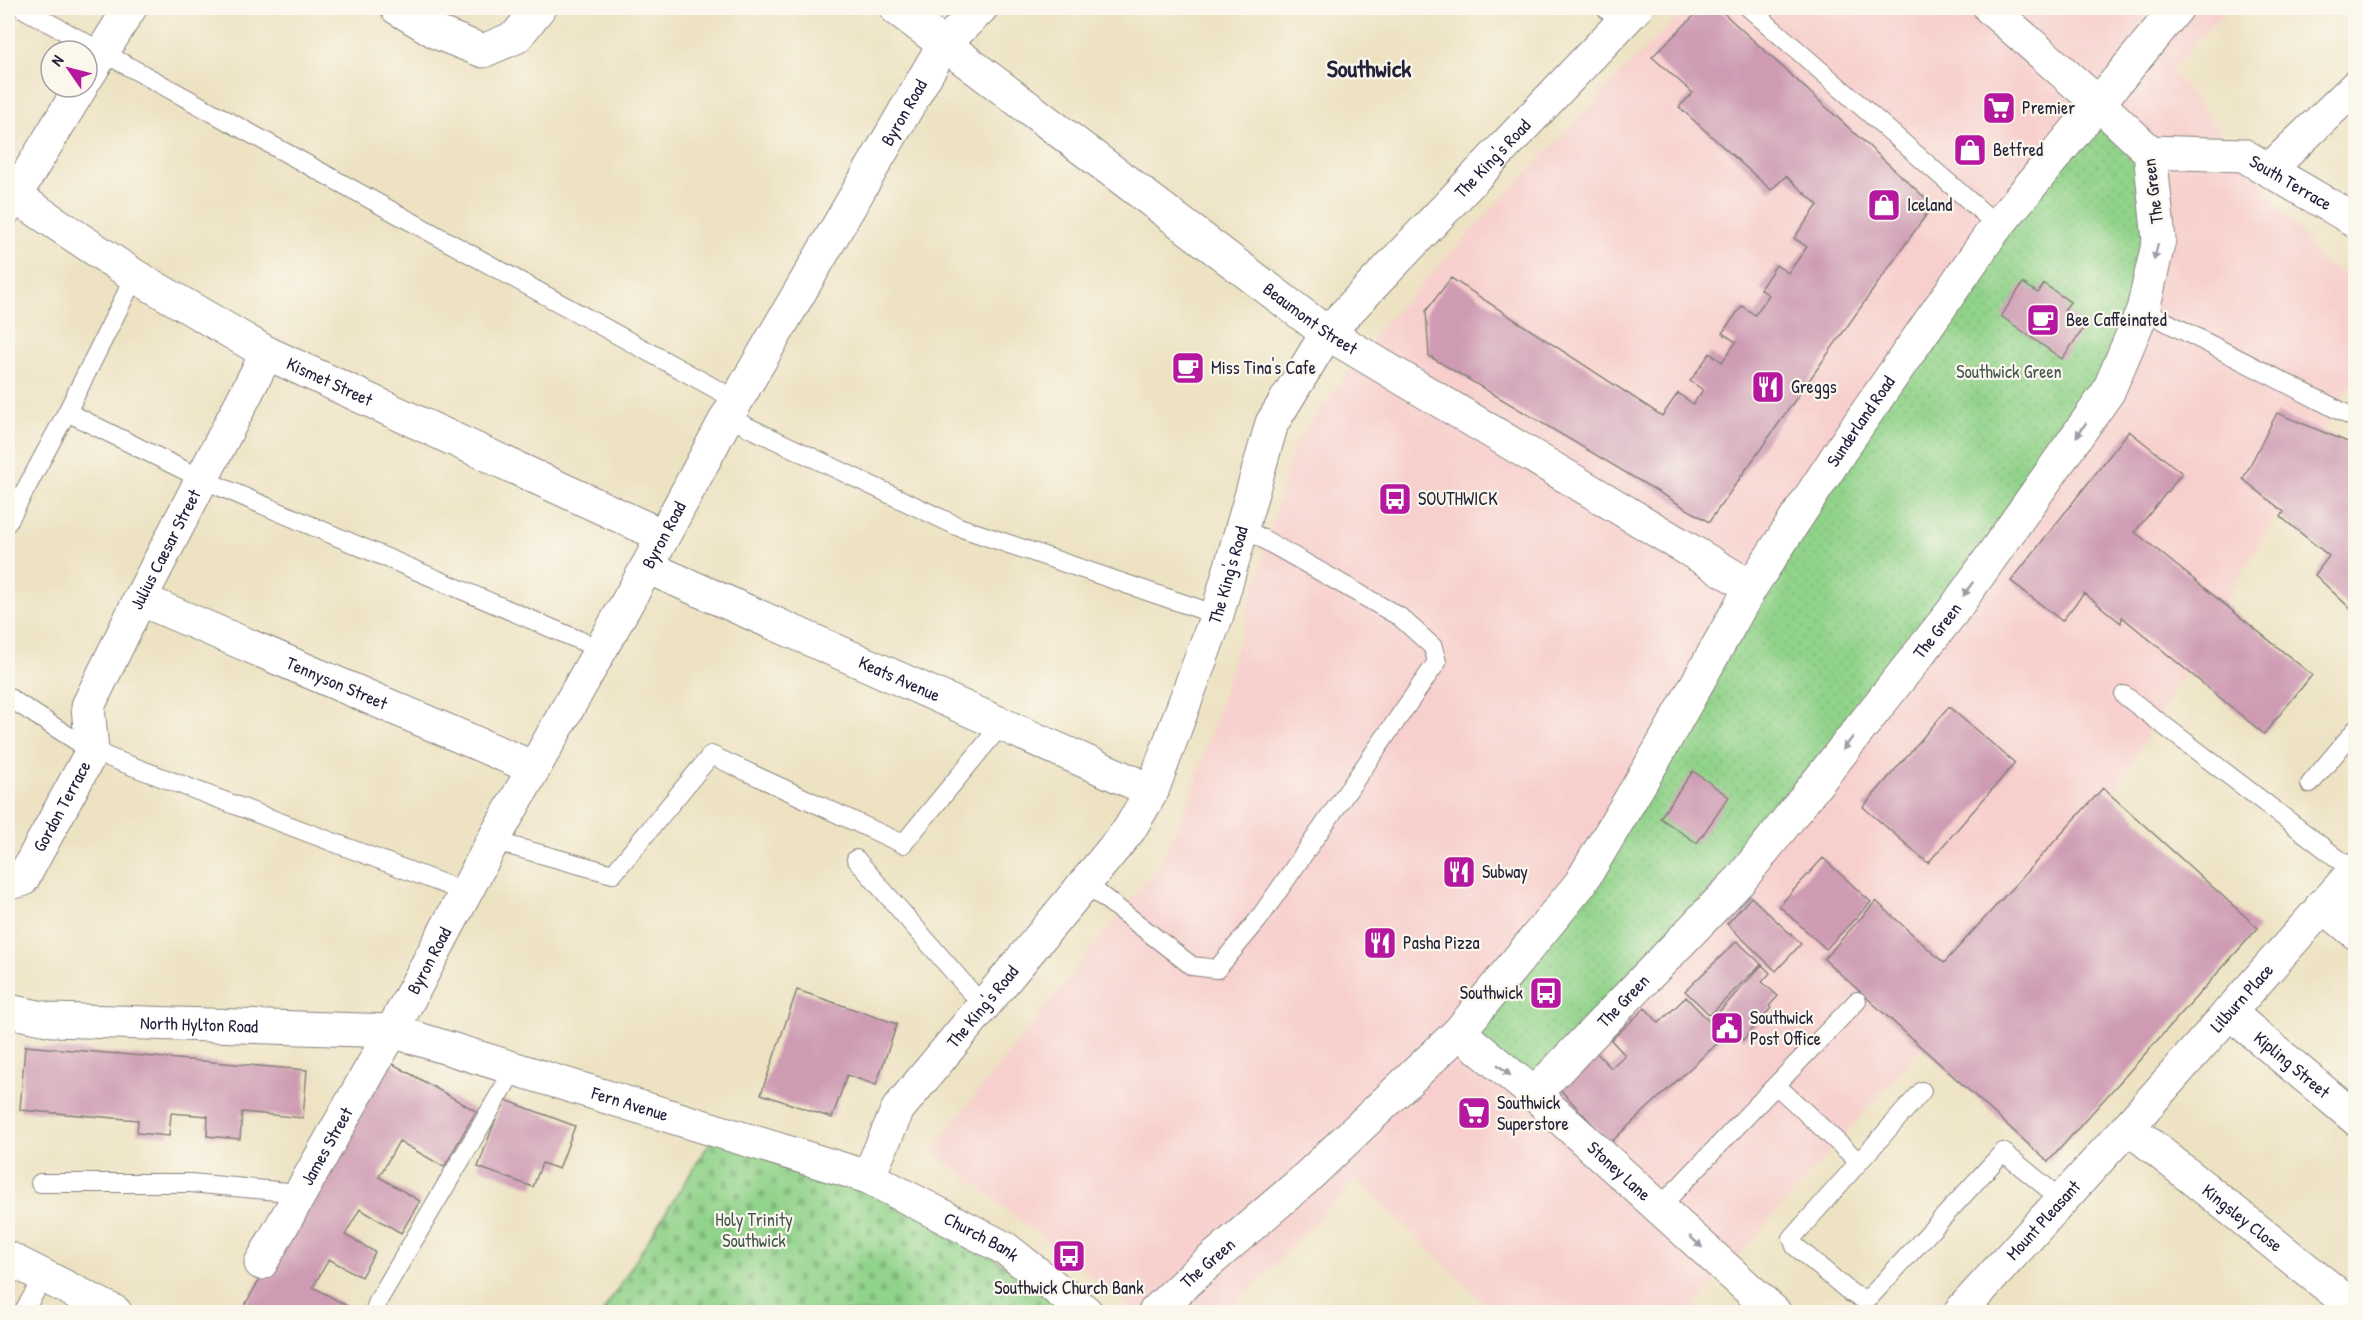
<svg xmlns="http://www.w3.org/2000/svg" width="2363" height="1320" viewBox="0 0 2363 1320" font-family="'Patrick Hand',sans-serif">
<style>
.built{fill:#f7d0cd}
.grass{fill:url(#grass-dots);stroke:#5a7a62;stroke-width:1.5}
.cemetery{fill:url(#cemetery-stones);stroke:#5a7a62;stroke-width:1.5}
.building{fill:#ce9bb3}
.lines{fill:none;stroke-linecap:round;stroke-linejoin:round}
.service-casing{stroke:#88827e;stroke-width:20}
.minor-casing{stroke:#88827e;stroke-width:35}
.tertiary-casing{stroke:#88827e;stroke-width:35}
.service{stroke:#fff;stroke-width:18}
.minor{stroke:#fff;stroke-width:33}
.tertiary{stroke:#fff;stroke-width:33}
.oneway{fill:#9c9ca7}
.labels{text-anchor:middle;stroke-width:4.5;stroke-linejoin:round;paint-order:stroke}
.poi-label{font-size:18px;fill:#22223b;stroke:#fbf7ec;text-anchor:start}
.street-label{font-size:18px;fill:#22223b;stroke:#fbf7ec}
.park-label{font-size:18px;fill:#435753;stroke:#fbf7ec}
.district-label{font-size:24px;font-weight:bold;fill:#22223b;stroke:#fbf7ec}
</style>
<defs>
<pattern id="grass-dots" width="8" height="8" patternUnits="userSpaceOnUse" patternTransform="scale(1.5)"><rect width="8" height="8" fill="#91d38a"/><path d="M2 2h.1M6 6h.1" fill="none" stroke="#7db578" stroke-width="1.8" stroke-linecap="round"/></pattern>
<pattern id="cemetery-stones" width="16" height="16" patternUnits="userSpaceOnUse" patternTransform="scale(1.5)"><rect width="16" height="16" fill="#91d38a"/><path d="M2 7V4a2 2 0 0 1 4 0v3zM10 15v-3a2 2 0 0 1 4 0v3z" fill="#7db578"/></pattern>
</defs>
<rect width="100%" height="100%" fill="#fbf7ec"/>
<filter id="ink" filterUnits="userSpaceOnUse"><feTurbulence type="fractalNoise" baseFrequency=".0167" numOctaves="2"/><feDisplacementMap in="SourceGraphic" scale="12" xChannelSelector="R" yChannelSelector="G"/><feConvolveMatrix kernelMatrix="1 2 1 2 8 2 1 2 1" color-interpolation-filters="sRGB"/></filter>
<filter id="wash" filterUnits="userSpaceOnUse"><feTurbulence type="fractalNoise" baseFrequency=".008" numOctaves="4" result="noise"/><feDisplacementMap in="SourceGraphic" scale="24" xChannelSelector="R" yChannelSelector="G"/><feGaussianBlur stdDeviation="1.35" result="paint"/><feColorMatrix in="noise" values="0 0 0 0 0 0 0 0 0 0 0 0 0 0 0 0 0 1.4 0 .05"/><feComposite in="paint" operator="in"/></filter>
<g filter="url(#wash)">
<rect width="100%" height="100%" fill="#ede2c2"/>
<path class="built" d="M 1687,8 L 2228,8 L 2171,70 L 2327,266 L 2355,279 L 2355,378 L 2054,896 L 1689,1312 L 1493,1312 L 1357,1179 L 1228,1312 L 1136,1312 L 932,1150 L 1160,863 L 1193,791 L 1246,618 L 1294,445 L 1382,326 L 1625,69 Z"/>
<path class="grass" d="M 2098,103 L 2150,152 L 2143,310 L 1953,611 L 1534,1094 L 1459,1032 L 1580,884 L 1751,587 Z"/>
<path class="cemetery" d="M 717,1131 L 868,1177 L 1077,1312 L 603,1312 Z"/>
<g id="blocks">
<path class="building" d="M 1702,8 L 1718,8 L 1933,205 L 1709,522 L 1429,356 L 1426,311 L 1451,278 L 1662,416 L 1678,393 L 1693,404 L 1703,390 L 1690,381 L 1710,353 L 1722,362 L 1736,342 L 1722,333 L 1742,306 L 1755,315 L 1769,295 L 1760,289 L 1776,265 L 1788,273 L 1807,247 L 1794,238 L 1818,205 L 1786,176 L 1771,190 L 1679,107 L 1693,93 L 1652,57 Z
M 2023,283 L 2038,293 L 2044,284 L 2070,302 L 2064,310 L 2086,325 L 2062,359 L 2001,316 Z
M 2277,413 L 2355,445 L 2355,608 L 2353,611 L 2315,575 L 2329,556 L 2281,517 L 2284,512 L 2243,479 Z
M 2129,431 L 2182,473 L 2135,532 L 2312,675 L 2264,734 L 2122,617 L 2121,623 L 2084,593 L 2062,621 L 2011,581 Z
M 1949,707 L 2015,763 L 1928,863 L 1863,807 Z
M 1693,771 L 1729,797 L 1697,843 L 1660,818 Z
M 2103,788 L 2258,928 L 2048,1162 L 1824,959 L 1876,901 L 1944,963 Z
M 1823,858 L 1871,902 L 1826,949 L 1779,906 Z
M 1751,897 L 1801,944 L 1776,971 L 1727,924 Z
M 1737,941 L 1761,964 L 1710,1015 L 1685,991 Z
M 1762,965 L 1770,973 L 1762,982 L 1778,996 L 1769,1006 L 1771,1008 L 1743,1040 L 1716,1015 Z
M 797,990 L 897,1024 L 876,1085 L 847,1075 L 832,1118 L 761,1094 Z
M 1686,997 L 1724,1037 L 1610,1143 L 1557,1086 L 1595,1051 L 1611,1068 L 1625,1055 L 1611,1040 L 1645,1008 L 1659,1023 Z
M 25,1046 L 307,1070 L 303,1118 L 242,1112 L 240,1139 L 207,1136 L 208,1116 L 171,1113 L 169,1136 L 137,1133 L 138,1120 L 20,1110 Z
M 386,1060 L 476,1111 L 444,1167 L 399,1141 L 379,1177 L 420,1201 L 401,1233 L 360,1209 L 345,1235 L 375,1252 L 361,1277 L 329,1259 L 313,1287 L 358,1312 L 305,1312 L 295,1307 L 292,1312 L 247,1312 L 242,1310 Z
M 503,1099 L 575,1126 L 559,1169 L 542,1163 L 533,1187 L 478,1167 Z"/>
</g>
</g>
<g filter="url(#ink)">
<use href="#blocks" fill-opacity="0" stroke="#88827e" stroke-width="1.5"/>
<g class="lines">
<g class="service-casing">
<path id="service" d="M 22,8 L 738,401
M 1605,8 L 1621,23
M 1749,8 L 1998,226
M 2143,310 L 2356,419
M 67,412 L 202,479 L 600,649
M 727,417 L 959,527 L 1217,615
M 8,522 L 67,412 L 135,276
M 2124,695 L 2354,871
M 8,697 L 92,751 L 465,892
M 2310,784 L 2356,729
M 493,841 L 613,874 L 711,755 L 903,844 L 1002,724
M 856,859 L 983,1006
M 1085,883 L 1192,966 L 1217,969 L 1258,920 L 1437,662 L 1433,647 L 1400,617 L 1242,527
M 1857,1001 L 1776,1085 L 1859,1162
M 1922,1091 L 1792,1238 L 1795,1246 L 1851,1293 L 1861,1298 L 1870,1297 L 2003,1152 L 2062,1200
M 40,1183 L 190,1183 L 300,1193
M 1659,1208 L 1776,1085
M 23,1312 L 44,1277
M 374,1312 L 379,1299 L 515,1068"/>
</g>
<g class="minor-casing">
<g id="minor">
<path d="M 397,8 L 438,33 L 483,51 L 516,37 L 539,8"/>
<path id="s1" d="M 896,8 L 1327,333 L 1751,587"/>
<path d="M 87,77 L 130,8"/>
<path id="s2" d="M 2150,152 L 2243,155 L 2356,221"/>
<path d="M 2269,170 L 2356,86"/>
<path id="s3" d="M 15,196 L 135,276 L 267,353 L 663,536"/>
<path d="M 8,207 L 81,87"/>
<path id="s4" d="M 647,567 L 1152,791"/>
<path id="s5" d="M 140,599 L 534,768"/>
<path id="s6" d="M 8,883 L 22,880 L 92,751 L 88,706 L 140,599 L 267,353"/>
<path d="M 2322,905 L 2356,933"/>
<path id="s7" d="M 2229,1012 L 2356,1119"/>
<path id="s8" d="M 1459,1032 L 1534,1094 L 1774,1312"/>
<path id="s9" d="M 1534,1094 L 1741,879 L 1953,611 L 2108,392 L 2143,310 L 2159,240 L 2150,152 L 2098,103 L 1990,8"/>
<path id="s10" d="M 2128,1127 L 2356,1309"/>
<path id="s11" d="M 868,1177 L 898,1109 L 1129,830 L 1152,791 L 1217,615 L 1272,423 L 1327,333 L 1636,8"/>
<path id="s12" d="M 261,1263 L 392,1031 L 493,841 L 647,567 L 727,417 L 944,44 L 981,8"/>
<path id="s13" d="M 1960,1312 L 2128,1127 L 2356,869"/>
</g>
</g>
<g class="tertiary-casing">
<g id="tertiary">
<path id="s14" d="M 8,1011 L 53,1020 L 392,1031 L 868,1177 L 1006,1249 L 1086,1312"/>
<path d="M 8,1258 L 115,1312"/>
<path id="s15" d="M 1155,1312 L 1195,1274 L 1303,1181 L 1459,1032 L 1580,884 L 1658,753 L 1751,587 L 1849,438 L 1993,231 L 2177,8"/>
</g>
</g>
<use href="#service" class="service"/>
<use href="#minor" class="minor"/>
<use href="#tertiary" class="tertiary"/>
</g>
<defs><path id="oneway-solid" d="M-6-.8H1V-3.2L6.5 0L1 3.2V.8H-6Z" transform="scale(1.5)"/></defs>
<g class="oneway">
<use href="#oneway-solid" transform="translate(2156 252) rotate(103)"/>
<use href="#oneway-solid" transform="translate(2081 430) rotate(125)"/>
<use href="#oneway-solid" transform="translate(1968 589) rotate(125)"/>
<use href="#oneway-solid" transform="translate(1848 743) rotate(128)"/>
<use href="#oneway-solid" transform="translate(1504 1070) rotate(40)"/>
<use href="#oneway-solid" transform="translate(1696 1242) rotate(42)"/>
</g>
</g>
<defs>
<g id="supermarket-square" transform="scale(1.725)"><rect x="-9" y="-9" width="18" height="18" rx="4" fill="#b5179e" stroke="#fbf7ec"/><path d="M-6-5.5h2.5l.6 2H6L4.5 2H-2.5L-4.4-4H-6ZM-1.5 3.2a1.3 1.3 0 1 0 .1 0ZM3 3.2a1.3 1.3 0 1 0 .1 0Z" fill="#fff"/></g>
<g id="shop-square" transform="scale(1.725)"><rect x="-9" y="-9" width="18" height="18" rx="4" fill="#b5179e" stroke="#fbf7ec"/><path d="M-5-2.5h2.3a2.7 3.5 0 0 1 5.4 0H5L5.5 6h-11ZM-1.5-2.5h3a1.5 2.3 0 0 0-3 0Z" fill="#fff"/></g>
<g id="cafe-square" transform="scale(1.725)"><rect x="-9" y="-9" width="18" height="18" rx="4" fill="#b5179e" stroke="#fbf7ec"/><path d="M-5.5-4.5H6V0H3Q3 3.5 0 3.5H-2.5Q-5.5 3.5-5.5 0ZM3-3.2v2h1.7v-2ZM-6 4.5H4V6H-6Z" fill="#fff"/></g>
<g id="restaurant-square" transform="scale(1.725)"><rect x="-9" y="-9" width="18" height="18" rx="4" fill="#b5179e" stroke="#fbf7ec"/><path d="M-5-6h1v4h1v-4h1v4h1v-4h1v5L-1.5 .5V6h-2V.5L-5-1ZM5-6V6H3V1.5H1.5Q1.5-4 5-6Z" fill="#fff"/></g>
<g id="bus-square" transform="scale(1.725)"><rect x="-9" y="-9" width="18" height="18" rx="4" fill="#b5179e" stroke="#fbf7ec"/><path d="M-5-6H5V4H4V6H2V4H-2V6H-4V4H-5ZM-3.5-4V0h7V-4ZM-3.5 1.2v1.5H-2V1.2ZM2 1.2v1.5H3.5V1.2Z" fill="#fff"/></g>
<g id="civic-square" transform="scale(1.725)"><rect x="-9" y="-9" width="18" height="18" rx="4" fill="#b5179e" stroke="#fbf7ec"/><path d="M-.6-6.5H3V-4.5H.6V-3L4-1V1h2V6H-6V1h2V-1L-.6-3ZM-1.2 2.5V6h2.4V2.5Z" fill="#fff"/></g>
</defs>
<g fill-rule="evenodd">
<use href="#supermarket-square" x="1999" y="108"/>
<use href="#shop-square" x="1970" y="150"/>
<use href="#shop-square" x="1884" y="205"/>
<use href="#cafe-square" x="2043" y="320"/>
<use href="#cafe-square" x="1188" y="368"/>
<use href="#restaurant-square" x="1768" y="387"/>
<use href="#bus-square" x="1395" y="499"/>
<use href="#restaurant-square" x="1459" y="872"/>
<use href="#restaurant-square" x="1380" y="943"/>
<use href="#bus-square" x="1546" y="993"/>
<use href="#civic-square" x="1727" y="1028"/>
<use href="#supermarket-square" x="1474" y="1113"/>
<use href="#bus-square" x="1069" y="1256"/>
</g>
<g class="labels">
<g class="poi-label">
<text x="2022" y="114">Premier</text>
<text x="1993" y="156">Betfred</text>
<text x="1907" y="211">Iceland</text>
<text x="2066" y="326">Bee Caffeinated</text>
<text x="1211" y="374">Miss Tina's Cafe</text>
<text x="1791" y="393">Greggs</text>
<text x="1418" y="505">SOUTHWICK</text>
<text x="1482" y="878">Subway</text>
<text x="1403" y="949">Pasha Pizza</text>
<text x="1523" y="999" text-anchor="end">Southwick</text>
<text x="1750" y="1024">Southwick<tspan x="1750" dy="21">Post Office</tspan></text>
<text x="1497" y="1109">Southwick<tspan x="1497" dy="21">Superstore</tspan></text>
<text x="1069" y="1294" text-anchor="middle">Southwick Church Bank</text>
</g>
<g class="street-label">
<text dy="6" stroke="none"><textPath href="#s12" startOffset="1318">Byron Road</textPath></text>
<text dy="6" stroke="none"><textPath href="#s11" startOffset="1215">The King's Road</textPath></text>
<text dy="6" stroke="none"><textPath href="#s2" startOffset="148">South Terrace</textPath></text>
<text transform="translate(2153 191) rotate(-97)" y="6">The Green</text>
<text dy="6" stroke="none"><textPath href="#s1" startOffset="518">Beaumont Street</textPath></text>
<text dy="6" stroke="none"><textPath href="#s3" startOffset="366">Kismet Street</textPath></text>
<text dy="6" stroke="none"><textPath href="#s15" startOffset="1146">Sunderland Road</textPath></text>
<text dy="6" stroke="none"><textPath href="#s12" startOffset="832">Byron Road</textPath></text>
<text dy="6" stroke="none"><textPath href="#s6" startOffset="381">Julius Caesar Street</textPath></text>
<text dy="6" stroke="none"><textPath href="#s11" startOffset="711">The King's Road</textPath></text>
<text dy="6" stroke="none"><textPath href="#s9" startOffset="615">The Green</textPath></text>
<text dy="6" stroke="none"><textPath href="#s4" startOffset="276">Keats Avenue</textPath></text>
<text dy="6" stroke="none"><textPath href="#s5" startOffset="214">Tennyson Street</textPath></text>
<text dy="6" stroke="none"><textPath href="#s6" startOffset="98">Gordon Terrace</textPath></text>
<text dy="6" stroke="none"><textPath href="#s12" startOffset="346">Byron Road</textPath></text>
<text dy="6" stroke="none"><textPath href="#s13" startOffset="422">Lilburn Place</textPath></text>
<text dy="6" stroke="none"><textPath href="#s9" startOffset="129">The Green</textPath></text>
<text dy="6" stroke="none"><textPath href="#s11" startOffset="207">The King's Road</textPath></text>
<text dy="6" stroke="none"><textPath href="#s14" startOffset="192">North Hylton Road</textPath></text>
<text dy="6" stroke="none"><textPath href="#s7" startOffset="82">Kipling Street</textPath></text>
<text dy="6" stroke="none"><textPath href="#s14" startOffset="634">Fern Avenue</textPath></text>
<text dy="6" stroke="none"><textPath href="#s12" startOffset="134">James Street</textPath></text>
<text dy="6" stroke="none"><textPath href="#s8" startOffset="212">Stoney Lane</textPath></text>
<text dy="6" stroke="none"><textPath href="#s10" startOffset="146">Kingsley Close</textPath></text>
<text dy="6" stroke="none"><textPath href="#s13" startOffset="124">Mount Pleasant</textPath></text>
<text dy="6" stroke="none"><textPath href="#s14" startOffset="1011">Church Bank</textPath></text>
<text dy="6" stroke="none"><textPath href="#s15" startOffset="72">The Green</textPath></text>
</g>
<g class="park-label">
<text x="2009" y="378">Southwick Green</text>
<text x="754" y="1226">Holy Trinity<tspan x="754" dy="21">Southwick</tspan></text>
</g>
<g class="district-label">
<text x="1369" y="77">Southwick</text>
</g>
</g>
<rect width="2363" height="1320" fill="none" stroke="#fbf7ec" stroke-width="30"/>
<g transform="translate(69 69) rotate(305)"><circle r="28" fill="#fbf7ec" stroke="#a4a2a5" stroke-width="1.5"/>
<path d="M0-4.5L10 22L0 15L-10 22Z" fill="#b5179e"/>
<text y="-9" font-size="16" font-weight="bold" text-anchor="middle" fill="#22223b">N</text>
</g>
</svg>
